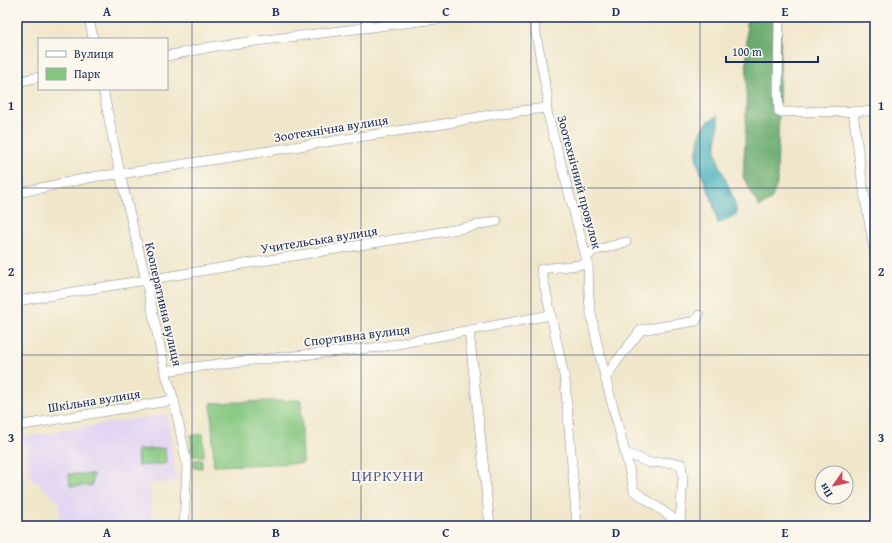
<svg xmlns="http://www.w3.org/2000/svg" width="892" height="543" viewBox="0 0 892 543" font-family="'Gentium Book Plus',serif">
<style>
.built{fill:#e2d4f3}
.green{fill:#84c780;stroke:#507b6f}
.forest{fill:#6bac6e;stroke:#436e66}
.water{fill:#3aaab6;stroke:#2a6c8a}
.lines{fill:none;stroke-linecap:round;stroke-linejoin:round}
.minor-casing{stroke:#868a94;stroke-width:10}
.minor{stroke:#fff;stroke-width:9}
.grid{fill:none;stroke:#1b2f5e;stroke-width:1;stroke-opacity:0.55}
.labels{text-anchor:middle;stroke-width:3.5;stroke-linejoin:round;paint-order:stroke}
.street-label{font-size:13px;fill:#1b2f5e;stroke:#fbf7ec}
.quarter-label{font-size:15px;letter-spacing:1px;fill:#51598c;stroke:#fbf7ec}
.neatline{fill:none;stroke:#1b2f5e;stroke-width:1.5}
.grid-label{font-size:13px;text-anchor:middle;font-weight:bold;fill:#1b2f5e}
</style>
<rect width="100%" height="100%" fill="#fbf7ec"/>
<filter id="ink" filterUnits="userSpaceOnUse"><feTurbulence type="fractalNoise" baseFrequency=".025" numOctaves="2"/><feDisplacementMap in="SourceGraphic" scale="8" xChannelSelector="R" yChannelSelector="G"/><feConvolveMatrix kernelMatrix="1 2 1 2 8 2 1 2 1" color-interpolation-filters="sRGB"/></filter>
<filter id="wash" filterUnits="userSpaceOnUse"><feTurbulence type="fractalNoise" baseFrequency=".012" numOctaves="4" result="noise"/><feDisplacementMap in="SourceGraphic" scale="16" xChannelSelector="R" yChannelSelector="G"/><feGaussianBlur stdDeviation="0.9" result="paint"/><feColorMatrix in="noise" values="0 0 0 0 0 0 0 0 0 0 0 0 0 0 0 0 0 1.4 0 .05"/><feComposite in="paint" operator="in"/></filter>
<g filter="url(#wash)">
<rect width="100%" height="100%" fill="#f0e6ca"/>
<path class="built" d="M 167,414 L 177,481 L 150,484 L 152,524 L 137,525 L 137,526 L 59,526 L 60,501 L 55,500 L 41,485 L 31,479 L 24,437 Z"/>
<path class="green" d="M 301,400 L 303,463 L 214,466 L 211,403 Z
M 203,434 L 204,456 L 192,456 L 191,435 Z
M 165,448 L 166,464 L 138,466 L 137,450 Z
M 194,460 L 202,460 L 202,468 L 194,468 Z
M 69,474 L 93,474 L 92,486 L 70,486 Z"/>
<path class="forest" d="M 747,17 L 781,17 L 779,110 L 777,184 L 771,200 L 759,207 L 743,177 L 746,121 Z"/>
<path class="water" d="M 718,115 C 720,129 714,143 717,156 C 722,176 734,193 737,214 L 718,224 L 712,200 L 700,171 L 696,157 L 699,136 L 707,122 Z"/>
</g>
<g filter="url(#ink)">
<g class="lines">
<g class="minor-casing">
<path id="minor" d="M 89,17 L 93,39
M 533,17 L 548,100 L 546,108 L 588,264 L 541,269 L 565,380 L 577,526
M 779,17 L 778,89 L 779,112 L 875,111
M 364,28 L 367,22 L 366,17
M 167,56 L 216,46 L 454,17
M 17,82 L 39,77
M 103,89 L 120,174 L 146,280 L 165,371 L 174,400 L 187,465 L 184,526
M 853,111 L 862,180 L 875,256
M 17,193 L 98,176 L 120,174 L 443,124 L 494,114 L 546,108
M 587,257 L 593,251 L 626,242
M 588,264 C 589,278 588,293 590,307 C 600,369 621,429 634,491 L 680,523 L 681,526
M 17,301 L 453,230 L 497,221
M 469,330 L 490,526
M 165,371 L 225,363 L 381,347 L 550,315
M 605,379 L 616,362 L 641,330 L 696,321 L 699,315
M 17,426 L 174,400
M 626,453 L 650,463 L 664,462 L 681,464 L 683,477 L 680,523"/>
</g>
<use href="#minor" class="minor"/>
</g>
</g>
<path class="grid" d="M 192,17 L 192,526M 361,17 L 361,526M 531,17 L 531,526M 700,17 L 700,526M 17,188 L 875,188M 17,355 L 875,355"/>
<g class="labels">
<g class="street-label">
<text transform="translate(331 128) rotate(-9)" y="5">Зоотехнічна вулиця</text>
<text transform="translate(580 182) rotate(75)" y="5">Зоотехнічний провулок</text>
<text transform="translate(319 239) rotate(-9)" y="5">Учительська вулиця</text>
<text transform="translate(164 304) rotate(77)" y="5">Кооперативна вулиця</text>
<text transform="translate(357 335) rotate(-7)" y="5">Спортивна вулиця</text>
<text transform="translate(94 400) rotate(-9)" y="5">Шкільна вулиця</text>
</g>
<g class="quarter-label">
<text x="388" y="481">ЦИРКУНИ</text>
</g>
</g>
<rect width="892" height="543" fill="none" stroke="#fbf7ec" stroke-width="44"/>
<rect x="38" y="38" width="130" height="52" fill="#fbf7ec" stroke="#a1a7b3"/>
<rect x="46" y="51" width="20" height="6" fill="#ffffff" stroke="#a1a7b3"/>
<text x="74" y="58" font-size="12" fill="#1b2f5e">Вулиця</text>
<rect x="46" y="68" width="20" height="12" fill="#84c780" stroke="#a1a7b3"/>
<text x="74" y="78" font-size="12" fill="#1b2f5e">Парк</text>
<g transform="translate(834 485) rotate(236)"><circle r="19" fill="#fbf7ec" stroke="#a1a7b3"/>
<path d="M0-3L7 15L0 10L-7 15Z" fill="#d1495b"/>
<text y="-6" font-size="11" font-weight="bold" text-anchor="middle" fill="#1b2f5e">Пн</text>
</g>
<path d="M726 56v6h92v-6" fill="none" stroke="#1b2f5e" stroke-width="2"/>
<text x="732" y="56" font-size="12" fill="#1b2f5e" stroke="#fbf7ec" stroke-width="3" paint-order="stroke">100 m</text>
<rect x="22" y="22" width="848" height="499" class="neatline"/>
<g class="grid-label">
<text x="107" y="16">A</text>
<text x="276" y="16">B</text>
<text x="446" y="16">C</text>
<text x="616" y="16">D</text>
<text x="785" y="16">E</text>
<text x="11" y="110">1</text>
<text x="881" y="110">1</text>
<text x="11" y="276">2</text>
<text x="881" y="276">2</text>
<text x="11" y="442">3</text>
<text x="881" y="442">3</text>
<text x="107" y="537">A</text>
<text x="276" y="537">B</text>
<text x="446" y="537">C</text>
<text x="616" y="537">D</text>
<text x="785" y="537">E</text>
</g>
</svg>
